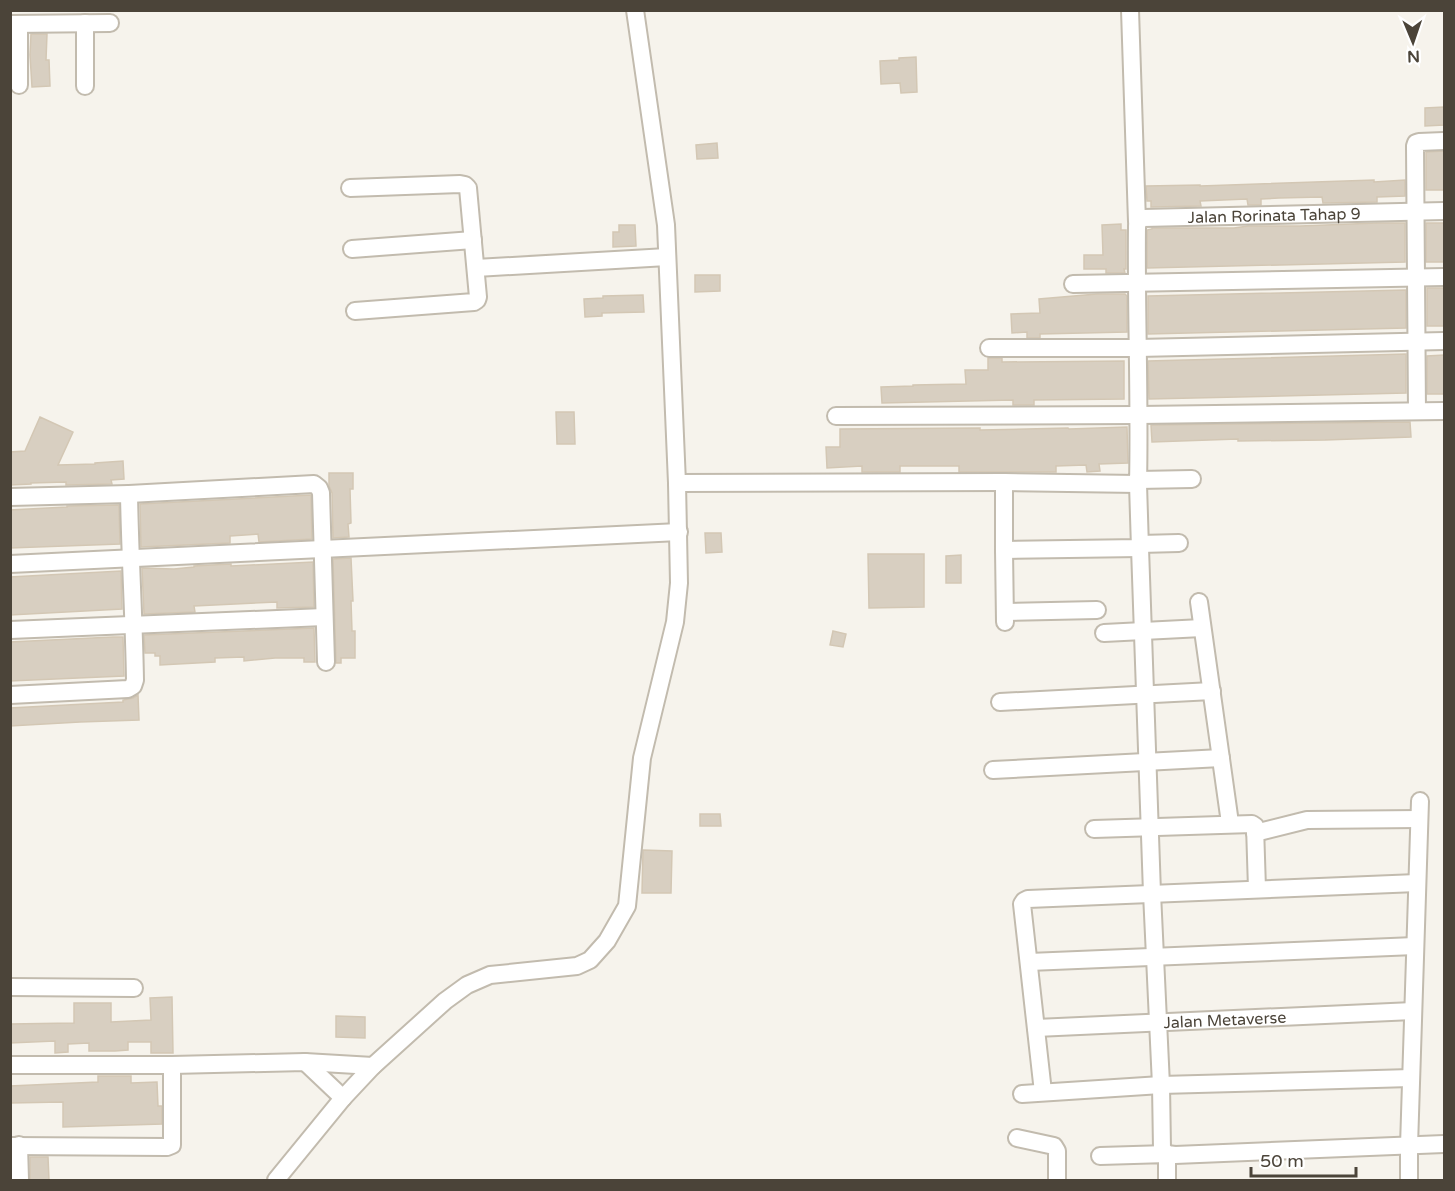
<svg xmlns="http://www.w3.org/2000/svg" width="1455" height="1191" viewBox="0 0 1455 1191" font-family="'Varela Round',sans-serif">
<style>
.building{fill:#d8cfc1;stroke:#d3c7b4;stroke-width:1.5}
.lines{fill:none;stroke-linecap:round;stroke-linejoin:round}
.street-casing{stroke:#c2bbae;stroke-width:20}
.street{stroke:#fff;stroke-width:16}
.labels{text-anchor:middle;stroke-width:6;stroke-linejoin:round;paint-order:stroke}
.street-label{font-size:16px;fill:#4b4439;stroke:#fff}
</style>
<rect width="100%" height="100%" fill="#f6f3ec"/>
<path class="building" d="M 31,34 L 47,34 L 46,60 L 49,60 L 50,86 L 32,87 L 30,55 Z
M 916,57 L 917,92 L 901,93 L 900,83 L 881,84 L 880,61 L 899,60 L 899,58 Z
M 1444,107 L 1444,125 L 1425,126 L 1425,108 Z
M 717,143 L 718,158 L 697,159 L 696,145 Z
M 1444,151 L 1444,190 L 1426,190 L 1426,152 Z
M 1374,180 L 1374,182 L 1405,180 L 1405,196 L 1377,197 L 1377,202 L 1323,203 L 1322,197 L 1279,198 L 1261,199 L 1261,205 L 1248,205 L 1247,199 L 1200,201 L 1201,206 L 1151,207 L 1151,201 L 1147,201 L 1146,186 L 1200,185 L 1200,186 Z
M 1377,223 L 1405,223 L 1405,262 L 1147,268 L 1147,230 L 1152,229 L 1152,228 L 1234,228 L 1248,226 L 1300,226 Z
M 1426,223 L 1444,223 L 1444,262 L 1426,262 Z
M 1121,224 L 1121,230 L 1126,230 L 1126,269 L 1124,269 L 1125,273 L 1106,273 L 1106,269 L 1084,269 L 1084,255 L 1103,255 L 1102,225 Z
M 619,225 L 635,225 L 636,246 L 613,247 L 613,232 L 619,232 Z
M 695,275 L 720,275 L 720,291 L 695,292 Z
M 1444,288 L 1444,326 L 1427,326 L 1427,288 Z
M 1406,290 L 1406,328 L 1148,334 L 1148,296 Z
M 1097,294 L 1125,294 L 1127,296 L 1127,332 L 1040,334 L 1040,338 L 1027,338 L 1027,332 L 1012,333 L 1011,314 L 1040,313 L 1039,299 Z
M 643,295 L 644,312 L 602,313 L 602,316 L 585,317 L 584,299 L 603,298 L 603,296 Z
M 1406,354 L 1406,393 L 1149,399 L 1148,361 Z
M 1444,355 L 1444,394 L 1427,394 L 1427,356 Z
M 988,358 L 1002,358 L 1002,362 L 1124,361 L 1124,399 L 1034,400 L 1034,405 L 1013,405 L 1013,400 L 882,403 L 881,387 L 913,386 L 913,385 L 966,384 L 965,370 L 988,370 Z
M 556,412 L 574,412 L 575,444 L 557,444 Z
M 40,417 L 73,432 L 58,465 L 95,464 L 95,463 L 123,461 L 124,479 L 111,480 L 112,484 L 66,485 L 66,482 L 31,483 L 31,484 L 10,485 L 10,452 L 25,451 Z
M 1410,422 L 1411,437 L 1325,440 L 1238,441 L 1238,439 L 1152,442 L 1151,425 Z
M 1127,427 L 1128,463 L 1099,464 L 1100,471 L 1087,472 L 1086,465 L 1056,466 L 1056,472 L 959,472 L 959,466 L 900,466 L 900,472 L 862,472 L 862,466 L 827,468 L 826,447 L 840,447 L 840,429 L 980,428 L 980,430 L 1068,428 L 1069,429 Z
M 329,473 L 353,473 L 353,489 L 350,489 L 351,523 L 348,524 L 349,537 L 333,538 L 332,493 L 329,486 Z
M 311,495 L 312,539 L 259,542 L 258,534 L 245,535 L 230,536 L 230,543 L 141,547 L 140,504 Z
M 119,505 L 120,544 L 10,548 L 10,510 L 67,507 L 67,506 Z
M 705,533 L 721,533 L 722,552 L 706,553 Z
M 868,554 L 924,554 L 924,607 L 869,608 Z
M 961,555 L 961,583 L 946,583 L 946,556 Z
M 351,558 L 353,601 L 351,601 L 352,631 L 355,631 L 355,658 L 341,658 L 341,663 L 336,663 L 333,559 Z
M 313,562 L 314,607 L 277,608 L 277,602 L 194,606 L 195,612 L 144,614 L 142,568 L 174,569 L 194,567 L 194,566 L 231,564 L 231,566 Z
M 121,571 L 122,609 L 10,615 L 10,577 Z
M 314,628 L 315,662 L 304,662 L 304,658 L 275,658 L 244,661 L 244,657 L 215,658 L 215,662 L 160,665 L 160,656 L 155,656 L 155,653 L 145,653 L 144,635 Z
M 833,631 L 846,634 L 843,647 L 830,645 Z
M 113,637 L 123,637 L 124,676 L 10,681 L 10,642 Z
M 138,695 L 139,720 L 80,722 L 10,726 L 10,708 L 123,702 L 123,700 L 133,698 Z
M 700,814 L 720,814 L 721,826 L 700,826 Z
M 643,850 L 672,851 L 671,893 L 642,893 Z
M 172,997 L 173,1053 L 151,1053 L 151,1042 L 128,1042 L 128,1050 L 115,1051 L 89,1051 L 89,1043 L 68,1044 L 68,1052 L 55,1053 L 55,1041 L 10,1043 L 10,1024 L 74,1023 L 74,1003 L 111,1003 L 111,1022 L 151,1020 L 150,998 Z
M 336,1016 L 365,1017 L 365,1038 L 336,1037 Z
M 98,1076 L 131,1076 L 131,1083 L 157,1082 L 158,1106 L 162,1106 L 162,1124 L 63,1127 L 63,1102 L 10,1103 L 10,1086 L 98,1082 Z
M 30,1157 L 48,1157 L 49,1180 L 30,1180 Z"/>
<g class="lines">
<g class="street-casing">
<g id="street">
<path d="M 1130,10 L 1137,222"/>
<path d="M 85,23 L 85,86"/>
<path d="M 10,24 L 110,23"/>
<path d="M 19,24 L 19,85"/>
<path d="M 350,188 L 460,184 L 465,185 L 468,188 L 478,297 L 477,300 L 474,302 L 355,311"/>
<path d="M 352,249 L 473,240"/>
<path d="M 476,268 L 667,257"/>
<path d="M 1073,284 L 1444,277"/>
<path d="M 989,348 L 1138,348 L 1444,341"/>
<path d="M 1417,411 L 1415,146 L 1416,143 L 1419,142 L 1444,141"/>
<path d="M 836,416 L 1139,415 L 1444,411"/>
<path d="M 1138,480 L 1192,479"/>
<path d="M 1004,482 L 1004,550 L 1140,548 L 1138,484"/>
<path id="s1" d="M 677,483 L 1004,482 L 1138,484 C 1140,398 1136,312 1137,226 L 1139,220 L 1143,218 L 1444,211"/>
<path d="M 129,494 L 314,484 L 319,488 L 321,493 L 326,662"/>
<path d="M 10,497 L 129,494 C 130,556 134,618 135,680 L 133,686 L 128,689 L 10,695"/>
<path d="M 1140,544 L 1179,543"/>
<path d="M 1140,548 L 1152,893 L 1161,1085 L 1162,1149 L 1167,1154 L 1175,1155 L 1444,1144"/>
<path d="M 1004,550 L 1005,622"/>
<path d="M 10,564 L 679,532"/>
<path d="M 1199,602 L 1230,823"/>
<path d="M 1005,612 L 1097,610"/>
<path d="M 10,630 L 324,617"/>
<path d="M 1104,633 L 1202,628"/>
<path d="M 1000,702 L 1212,691"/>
<path d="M 993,770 L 1221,758"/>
<path d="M 1094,829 L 1252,824 L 1255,826 L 1257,889"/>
<path d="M 1255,833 L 1307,820 L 1419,819"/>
<path d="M 1029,962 L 1415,946"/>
<path d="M 10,987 L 134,988"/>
<path id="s2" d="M 1036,1028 L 1413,1011"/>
<path d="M 305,1062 L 343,1098"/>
<path d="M 10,1065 L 172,1065 L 305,1062 L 373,1066"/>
<path d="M 1043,1092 L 1022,904 L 1024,901 L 1028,899 L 1417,883"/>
<path d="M 1022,1094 L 1161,1085 L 1411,1078"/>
<path d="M 1017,1138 L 1054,1146 L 1057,1151 L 1057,1180"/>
<path d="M 19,1145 L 20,1180"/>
<path d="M 10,1146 L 167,1147 L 172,1145 L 172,1065"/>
<path d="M 1100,1156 L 1167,1154 L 1167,1180"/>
<path d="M 276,1180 L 343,1098 L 373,1066 L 445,1001 L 467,985 L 490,975 L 577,966 L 590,960 L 607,941 L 627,906 L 642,758 L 675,622 L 679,583 L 677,483 L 666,225 L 635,10"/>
<path d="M 1409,1180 L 1409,1146 L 1420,801"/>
</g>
</g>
<use href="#street" class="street"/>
</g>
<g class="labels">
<g class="street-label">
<text dy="6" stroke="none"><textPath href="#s1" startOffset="861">Jalan Rorinata Tahap 9</textPath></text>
<text dy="6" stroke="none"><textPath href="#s2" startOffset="189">Jalan Metaverse</textPath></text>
</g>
</g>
<rect width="1455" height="1191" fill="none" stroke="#4b4439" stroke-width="24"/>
<g transform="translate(1413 42) rotate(178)" stroke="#ffffff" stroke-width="4.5" paint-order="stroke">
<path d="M0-4.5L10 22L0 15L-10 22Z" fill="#4b4439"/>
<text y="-9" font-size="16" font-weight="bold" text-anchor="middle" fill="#4b4439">N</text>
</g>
<path d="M1251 1167v9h105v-9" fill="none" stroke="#4b4439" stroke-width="3"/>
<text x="1260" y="1167" font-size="18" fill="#4b4439" stroke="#ffffff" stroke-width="4.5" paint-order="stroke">50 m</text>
</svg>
